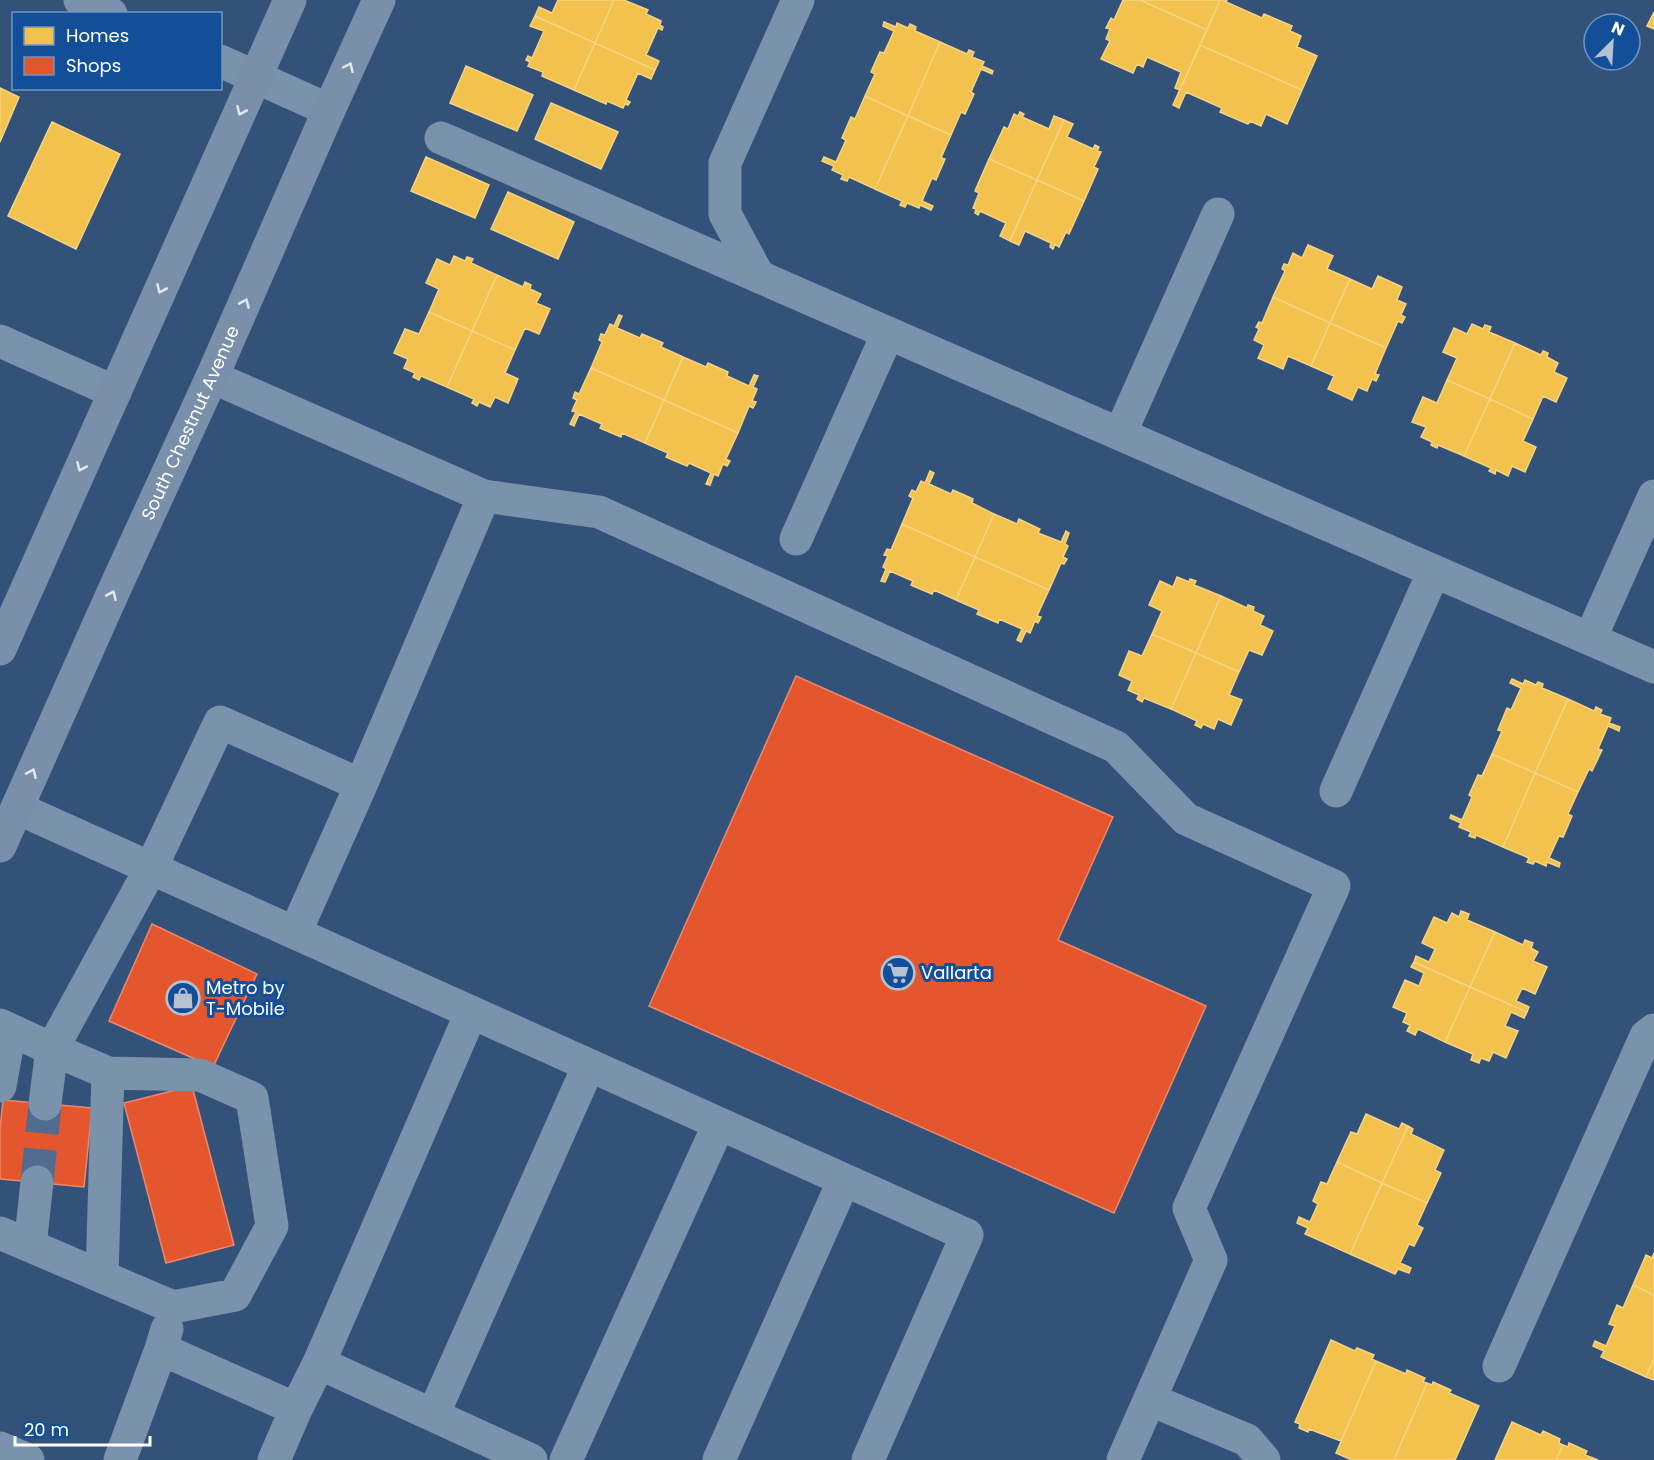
<svg xmlns="http://www.w3.org/2000/svg" width="1654" height="1460" viewBox="0 0 1654 1460" font-family="Poppins,sans-serif">
<style>
.homes{fill:#f2c14e;stroke:#f6d483;stroke-width:1.5}
.shops{fill:#e4572e;stroke:#ec896d;stroke-width:1.5}
.lines{fill:none;stroke-linecap:round;stroke-linejoin:round}
.minor-tunnel{stroke:#516c8e;stroke-width:33;stroke-dasharray:33 16;stroke-linecap:butt}
.minor{stroke:#7b92ad;stroke-width:33}
.major{stroke:#7a8faa;stroke-width:33}
.oneway{stroke:#e4e9ee}
.labels{text-anchor:middle;stroke-width:6;stroke-linejoin:round;paint-order:stroke}
.street-label{font-size:18px;fill:#fff;stroke:#134f99}
.poi-label{font-size:18px;fill:#fff;stroke:#134f99;text-anchor:start}
</style>
<rect width="100%" height="100%" fill="#32527a"/>
<path class="homes" d="M 558,0 L 614,0 L 595,43 L 535,16 L 539,7 L 552,13 Z
M 614,0 L 624,0 L 648,10 L 646,14 L 661,21 L 660,25 L 663,27 L 662,30 L 658,28 L 646,55 L 659,61 L 655,70 L 595,43 Z
M 1123,0 L 1140,0 L 1207,30 L 1180,90 L 1175,88 L 1181,72 L 1147,57 L 1143,67 L 1137,64 L 1133,73 L 1101,59 L 1110,41 L 1106,39 L 1110,29 L 1106,28 L 1111,18 L 1114,20 Z
M 1140,0 L 1220,0 L 1207,30 Z
M 1220,0 L 1227,0 L 1226,2 L 1262,18 L 1264,14 L 1292,26 L 1290,31 L 1301,36 L 1297,47 L 1317,56 L 1302,90 L 1200,45 Z
M 1654,12 L 1654,29 L 1647,26 Z
M 535,16 L 595,43 L 574,90 L 542,76 L 543,72 L 528,66 L 530,62 L 526,60 L 528,56 L 532,58 L 544,31 L 530,26 Z
M 884,22 L 896,27 L 897,23 L 908,28 L 910,24 L 916,27 L 915,31 L 940,42 L 908,116 L 865,96 L 875,74 L 871,72 L 880,52 L 884,53 L 894,31 L 883,26 Z
M 940,42 L 967,54 L 969,50 L 974,52 L 972,57 L 984,62 L 982,66 L 993,71 L 992,74 L 981,69 L 971,92 L 974,94 L 965,114 L 961,112 L 951,135 L 908,116 Z
M 595,43 L 655,70 L 651,79 L 638,73 L 626,100 L 630,102 L 628,105 L 625,104 L 623,108 L 607,101 L 606,104 L 574,90 Z
M 1200,45 L 1302,90 L 1287,124 L 1266,114 L 1261,126 L 1250,121 L 1248,124 L 1220,112 L 1222,108 L 1186,92 L 1179,108 L 1173,105 Z
M 466,66 L 533,95 L 517,131 L 450,103 Z
M 0,88 L 19,97 L 0,142 Z
M 865,96 L 908,116 L 875,189 L 849,177 L 847,181 L 841,179 L 843,175 L 832,170 L 834,166 L 822,161 L 824,157 L 836,162 L 846,140 L 842,138 L 851,117 L 855,119 Z
M 551,103 L 618,132 L 601,169 L 535,139 Z
M 1020,112 L 1024,114 L 1022,117 L 1049,129 L 1054,116 L 1064,120 L 1037,180 L 989,159 L 1004,127 L 1008,129 L 1014,114 L 1018,116 Z
M 908,116 L 951,135 L 941,158 L 945,159 L 936,180 L 932,178 L 922,201 L 933,206 L 931,210 L 920,205 L 919,208 L 907,203 L 905,207 L 900,205 L 902,201 L 875,189 Z
M 1064,120 L 1073,124 L 1067,137 L 1093,149 L 1095,145 L 1099,147 L 1097,151 L 1101,152 L 1094,167 L 1098,169 L 1084,201 L 1037,180 Z
M 52,122 L 120,154 L 76,249 L 8,216 Z
M 426,157 L 489,185 L 475,218 L 411,191 Z
M 989,159 L 1037,180 L 1010,241 L 1000,236 L 1006,223 L 980,211 L 978,215 L 975,213 L 976,209 L 973,208 L 979,193 L 975,191 Z
M 1037,180 L 1084,201 L 1069,234 L 1066,232 L 1059,247 L 1055,244 L 1053,249 L 1050,247 L 1051,243 L 1025,231 L 1019,245 L 1010,241 Z
M 508,192 L 574,222 L 558,259 L 491,229 Z
M 1308,245 L 1333,256 L 1327,269 L 1350,279 L 1330,323 L 1273,297 L 1285,271 L 1282,269 L 1284,264 L 1288,265 L 1293,253 L 1302,258 Z
M 454,256 L 465,261 L 467,257 L 473,259 L 471,263 L 497,275 L 472,331 L 429,312 L 439,289 L 426,283 L 437,259 L 450,265 Z
M 497,275 L 523,287 L 525,282 L 531,285 L 530,289 L 541,294 L 536,303 L 550,309 L 539,334 L 525,328 L 515,350 L 472,331 Z
M 1378,276 L 1402,287 L 1397,300 L 1406,304 L 1401,315 L 1405,317 L 1402,323 L 1398,321 L 1386,348 L 1330,323 L 1350,279 L 1372,289 Z
M 1273,297 L 1330,323 L 1311,366 L 1288,356 L 1283,369 L 1258,358 L 1264,345 L 1254,340 L 1259,329 L 1256,327 L 1259,322 L 1262,323 Z
M 429,312 L 472,331 L 447,387 L 421,376 L 419,380 L 413,377 L 415,373 L 404,368 L 408,359 L 394,353 L 405,329 L 419,334 Z
M 619,315 L 622,316 L 617,328 L 640,338 L 642,334 L 663,343 L 661,347 L 683,357 L 664,400 L 591,368 L 602,342 L 599,340 L 601,334 L 605,335 L 610,324 L 614,326 Z
M 1330,323 L 1386,348 L 1375,374 L 1379,375 L 1376,381 L 1372,379 L 1367,391 L 1358,387 L 1352,400 L 1328,389 L 1334,376 L 1311,366 Z
M 1472,324 L 1483,329 L 1485,325 L 1491,327 L 1489,332 L 1515,343 L 1490,399 L 1447,380 L 1457,358 L 1443,352 L 1454,328 L 1467,334 Z
M 472,331 L 515,350 L 505,373 L 518,379 L 508,403 L 495,397 L 490,407 L 479,402 L 477,406 L 472,403 L 474,399 L 447,387 Z
M 1515,343 L 1541,355 L 1543,351 L 1548,353 L 1547,357 L 1558,363 L 1554,372 L 1567,378 L 1556,402 L 1543,396 L 1533,419 L 1490,399 Z
M 683,357 L 706,367 L 708,363 L 728,372 L 727,376 L 749,386 L 754,375 L 758,376 L 753,387 L 757,389 L 752,401 L 756,402 L 753,408 L 749,406 L 738,433 L 664,400 Z
M 591,368 L 664,400 L 645,443 L 622,433 L 621,437 L 600,428 L 602,424 L 579,414 L 574,426 L 570,424 L 576,412 L 572,411 L 577,400 L 573,398 L 575,392 L 579,394 Z
M 1447,380 L 1490,399 L 1464,456 L 1438,445 L 1437,448 L 1431,445 L 1432,442 L 1421,437 L 1426,427 L 1412,422 L 1423,397 L 1437,403 Z
M 1490,399 L 1533,419 L 1523,441 L 1536,447 L 1525,472 L 1512,466 L 1508,476 L 1496,470 L 1495,474 L 1489,471 L 1491,468 L 1464,456 Z
M 664,400 L 738,433 L 726,459 L 730,461 L 727,466 L 723,464 L 718,476 L 714,474 L 710,485 L 706,484 L 711,473 L 689,463 L 687,466 L 666,457 L 668,453 L 645,443 Z
M 930,471 L 934,473 L 929,484 L 951,494 L 953,490 L 973,499 L 972,503 L 994,514 L 975,557 L 902,524 L 913,498 L 909,496 L 912,490 L 916,492 L 921,481 L 925,483 Z
M 994,514 L 1017,524 L 1019,519 L 1040,529 L 1038,533 L 1061,542 L 1066,531 L 1069,533 L 1065,544 L 1068,546 L 1063,557 L 1067,559 L 1064,564 L 1061,563 L 1049,590 L 975,557 Z
M 902,524 L 975,557 L 956,600 L 934,590 L 932,594 L 911,585 L 913,581 L 890,571 L 885,582 L 881,581 L 886,569 L 883,567 L 888,556 L 884,555 L 887,549 L 891,550 Z
M 975,557 L 1049,590 L 1037,616 L 1041,617 L 1038,623 L 1035,621 L 1030,633 L 1026,631 L 1021,642 L 1017,640 L 1022,629 L 999,619 L 998,623 L 977,614 L 979,610 L 956,600 Z
M 1177,577 L 1189,582 L 1190,579 L 1196,581 L 1194,585 L 1221,596 L 1196,653 L 1152,634 L 1162,611 L 1149,605 L 1160,581 L 1173,587 Z
M 1221,596 L 1247,608 L 1248,605 L 1254,607 L 1253,611 L 1264,616 L 1260,625 L 1273,631 L 1262,655 L 1249,650 L 1239,672 L 1196,653 Z
M 1152,634 L 1196,653 L 1171,709 L 1144,698 L 1142,702 L 1137,699 L 1139,695 L 1128,690 L 1132,681 L 1119,675 L 1129,651 L 1142,656 Z
M 1196,653 L 1239,672 L 1229,695 L 1242,700 L 1231,725 L 1218,719 L 1214,729 L 1203,724 L 1201,728 L 1195,725 L 1197,721 L 1171,709 Z
M 1512,679 L 1523,684 L 1525,680 L 1536,685 L 1538,682 L 1543,684 L 1542,688 L 1568,699 L 1535,773 L 1492,754 L 1502,731 L 1498,730 L 1507,708 L 1511,710 L 1521,688 L 1510,683 Z
M 1568,699 L 1594,711 L 1596,707 L 1602,710 L 1600,714 L 1611,718 L 1609,723 L 1620,727 L 1619,731 L 1608,726 L 1598,749 L 1602,750 L 1592,771 L 1589,769 L 1578,792 L 1535,773 Z
M 1492,754 L 1535,773 L 1503,847 L 1476,835 L 1475,838 L 1469,836 L 1471,832 L 1459,827 L 1461,823 L 1450,818 L 1451,815 L 1462,820 L 1472,797 L 1469,795 L 1478,775 L 1482,776 Z
M 1535,773 L 1578,792 L 1568,814 L 1572,816 L 1563,837 L 1559,836 L 1549,858 L 1560,863 L 1559,867 L 1547,862 L 1546,866 L 1535,861 L 1533,864 L 1527,862 L 1529,858 L 1503,847 Z
M 1461,911 L 1469,914 L 1467,920 L 1495,932 L 1470,987 L 1414,962 L 1416,956 L 1429,962 L 1435,949 L 1422,943 L 1434,917 L 1447,923 L 1452,913 L 1459,917 Z
M 1495,932 L 1523,945 L 1525,940 L 1533,943 L 1531,948 L 1538,952 L 1533,961 L 1547,967 L 1535,994 L 1522,988 L 1516,1001 L 1529,1007 L 1527,1012 L 1470,987 Z
M 1414,962 L 1470,987 L 1445,1042 L 1418,1029 L 1415,1035 L 1407,1031 L 1410,1025 L 1403,1022 L 1407,1013 L 1393,1007 L 1405,980 L 1419,986 L 1424,973 L 1411,967 Z
M 1470,987 L 1527,1012 L 1524,1018 L 1511,1012 L 1505,1026 L 1518,1031 L 1506,1058 L 1493,1052 L 1489,1061 L 1481,1058 L 1479,1063 L 1471,1060 L 1473,1054 L 1445,1042 Z
M 1366,1114 L 1399,1129 L 1402,1123 L 1408,1126 L 1382,1183 L 1337,1162 L 1351,1132 L 1357,1134 Z
M 1408,1126 L 1413,1129 L 1411,1134 L 1444,1150 L 1435,1170 L 1441,1173 L 1427,1203 L 1382,1183 Z
M 1337,1162 L 1382,1183 L 1350,1254 L 1305,1234 L 1308,1228 L 1297,1223 L 1299,1217 L 1310,1222 L 1318,1204 L 1313,1201 L 1321,1182 L 1327,1184 Z
M 1382,1183 L 1427,1203 L 1417,1225 L 1423,1228 L 1414,1246 L 1409,1244 L 1400,1263 L 1411,1268 L 1409,1273 L 1398,1269 L 1395,1274 L 1350,1254 Z
M 1654,1253 L 1654,1295 L 1633,1285 L 1646,1255 L 1652,1258 Z
M 1633,1285 L 1654,1295 L 1654,1359 L 1646,1377 L 1601,1357 L 1604,1351 L 1593,1346 L 1595,1341 L 1606,1346 L 1615,1326 L 1609,1324 L 1617,1305 L 1623,1308 Z
M 1331,1340 L 1355,1351 L 1357,1348 L 1374,1355 L 1372,1359 L 1376,1361 L 1341,1441 L 1309,1429 L 1308,1432 L 1299,1428 L 1300,1424 L 1295,1422 Z
M 1654,1359 L 1654,1380 L 1646,1377 Z
M 1376,1361 L 1406,1374 L 1407,1370 L 1425,1378 L 1423,1382 L 1427,1383 L 1394,1460 L 1352,1460 L 1336,1453 Z
M 1433,1382 L 1451,1390 L 1449,1393 L 1479,1406 L 1455,1460 L 1394,1460 L 1427,1383 L 1432,1385 Z
M 1512,1422 L 1541,1435 L 1543,1431 L 1560,1439 L 1559,1443 L 1563,1445 L 1556,1460 L 1495,1460 Z
M 1569,1443 L 1587,1451 L 1585,1455 L 1598,1460 L 1556,1460 L 1563,1445 L 1568,1447 Z"/>
<path class="shops" d="M 796,676 L 1113,817 L 1058,940 L 1206,1006 L 1114,1213 L 649,1006 Z
M 152,924 L 257,974 L 213,1067 L 109,1021 Z
M 192,1086 L 234,1245 L 166,1263 L 124,1103 Z
M 3,1100 L 92,1108 L 84,1187 L 0,1179 L 0,1129 Z"/>
<g class="lines">
<path class="minor-tunnel" d="M 37,1182 L 45,1104"/>
<path class="minor" d="M 80,0 L 111,14
M 220,61 L 329,110
M 441,138 L 1654,667
M 759,277 L 725,214 L 725,163 L 798,0
M 0,341 L 115,392
M 1120,434 L 1218,214
M 484,496 L 599,512 L 1116,747 L 1186,819 L 1334,886 L 1189,1208 L 1211,1260 L 1123,1460
M 796,539 L 888,333
M 1590,639 L 1654,496
M 1336,791 L 1434,571
M 17,808 L 967,1235 L 868,1460
M 295,933 L 361,785
M 0,1025 L 52,1049 L 151,868 L 220,722 L 361,785 L 484,496 L 212,377
M 0,1086 L 10,1030
M 0,1233 L 173,1307 L 235,1295 L 272,1226 L 252,1098 L 200,1075 L 108,1073 L 52,1049 L 45,1104
M 30,1246 L 37,1182
M 102,1277 L 108,1073
M 161,1349 L 296,1409 L 274,1460
M 319,1363 L 531,1460
M 1499,1366 L 1646,1036 L 1654,1030
M 1151,1400 L 1247,1440 L 1264,1460
M 296,1409 L 319,1363 L 471,1013
M 433,1415 L 589,1065
M 0,1448 L 28,1460
M 120,1460 L 161,1349 L 167,1329
M 566,1460 L 719,1124
M 719,1460 L 844,1180"/>
<g class="major">
<path d="M 0,649 L 290,0"/>
<path id="s1" d="M 0,846 L 115,588 L 212,377 L 329,110 L 379,0"/>
</g>
</g>
<defs><path id="oneway-chevron" d="M-2-3.5L2.5 0L-2 3.5" fill="none" stroke-width="1.6" stroke-linecap="round" stroke-linejoin="round" transform="scale(1.5)"/></defs>
<g class="oneway">
<use href="#oneway-chevron" transform="translate(349 67) rotate(-65)"/>
<use href="#oneway-chevron" transform="translate(241 111) rotate(114)"/>
<use href="#oneway-chevron" transform="translate(161 289) rotate(114)"/>
<use href="#oneway-chevron" transform="translate(245 303) rotate(-66)"/>
<use href="#oneway-chevron" transform="translate(81 467) rotate(114)"/>
<use href="#oneway-chevron" transform="translate(112 595) rotate(-66)"/>
<use href="#oneway-chevron" transform="translate(32 773) rotate(-66)"/>
</g>
<defs>
<g id="supermarket-ring" transform="scale(1.725)"><circle r="9.5" fill="#134f99" stroke="#b7c2d0" stroke-width="1.5"/><path d="M-6-5.5h2.5l.6 2H6L4.5 2H-2.5L-4.4-4H-6ZM-1.5 3.2a1.3 1.3 0 1 0 .1 0ZM3 3.2a1.3 1.3 0 1 0 .1 0Z" fill="#b7c2d0"/></g>
<g id="shop-ring" transform="scale(1.725)"><circle r="9.5" fill="#134f99" stroke="#b7c2d0" stroke-width="1.5"/><path d="M-5-2.5h2.3a2.7 3.5 0 0 1 5.4 0H5L5.5 6h-11ZM-1.5-2.5h3a1.5 2.3 0 0 0-3 0Z" fill="#b7c2d0"/></g>
</defs>
<g fill-rule="evenodd">
<use href="#supermarket-ring" x="898" y="973"/>
<use href="#shop-ring" x="183" y="998"/>
</g>
<g class="labels">
<g class="street-label">
<text dy="6" stroke="none"><textPath href="#s1" startOffset="464">South Chestnut Avenue</textPath></text>
</g>
<g class="poi-label">
<text x="921" y="979">Vallarta</text>
<text x="206" y="994">Metro by<tspan x="206" dy="21">T-Mobile</tspan></text>
</g>
</g>
<rect x="12" y="12" width="210" height="78" fill="#134f99" stroke="#7195c2" stroke-width="1.5"/>
<rect x="24" y="27" width="30" height="18" fill="#f2c14e" stroke="#7195c2" stroke-width="1.5"/>
<text x="66" y="42" font-size="18" fill="#ffffff">Homes</text>
<rect x="24" y="57" width="30" height="18" fill="#e4572e" stroke="#7195c2" stroke-width="1.5"/>
<text x="66" y="72" font-size="18" fill="#ffffff">Shops</text>
<g transform="translate(1612 42) rotate(24)"><circle r="28" fill="#134f99" stroke="#7195c2" stroke-width="1.5"/>
<path d="M0-4.5L10 22L0 15L-10 22Z" fill="#b7c2d0"/>
<text y="-9" font-size="16" font-weight="bold" text-anchor="middle" fill="#ffffff">N</text>
</g>
<path d="M15 1436v9h135v-9" fill="none" stroke="#ffffff" stroke-width="3"/>
<text x="24" y="1436" font-size="18" fill="#ffffff" stroke="#134f99" stroke-width="4.5" paint-order="stroke">20 m</text>
</svg>
